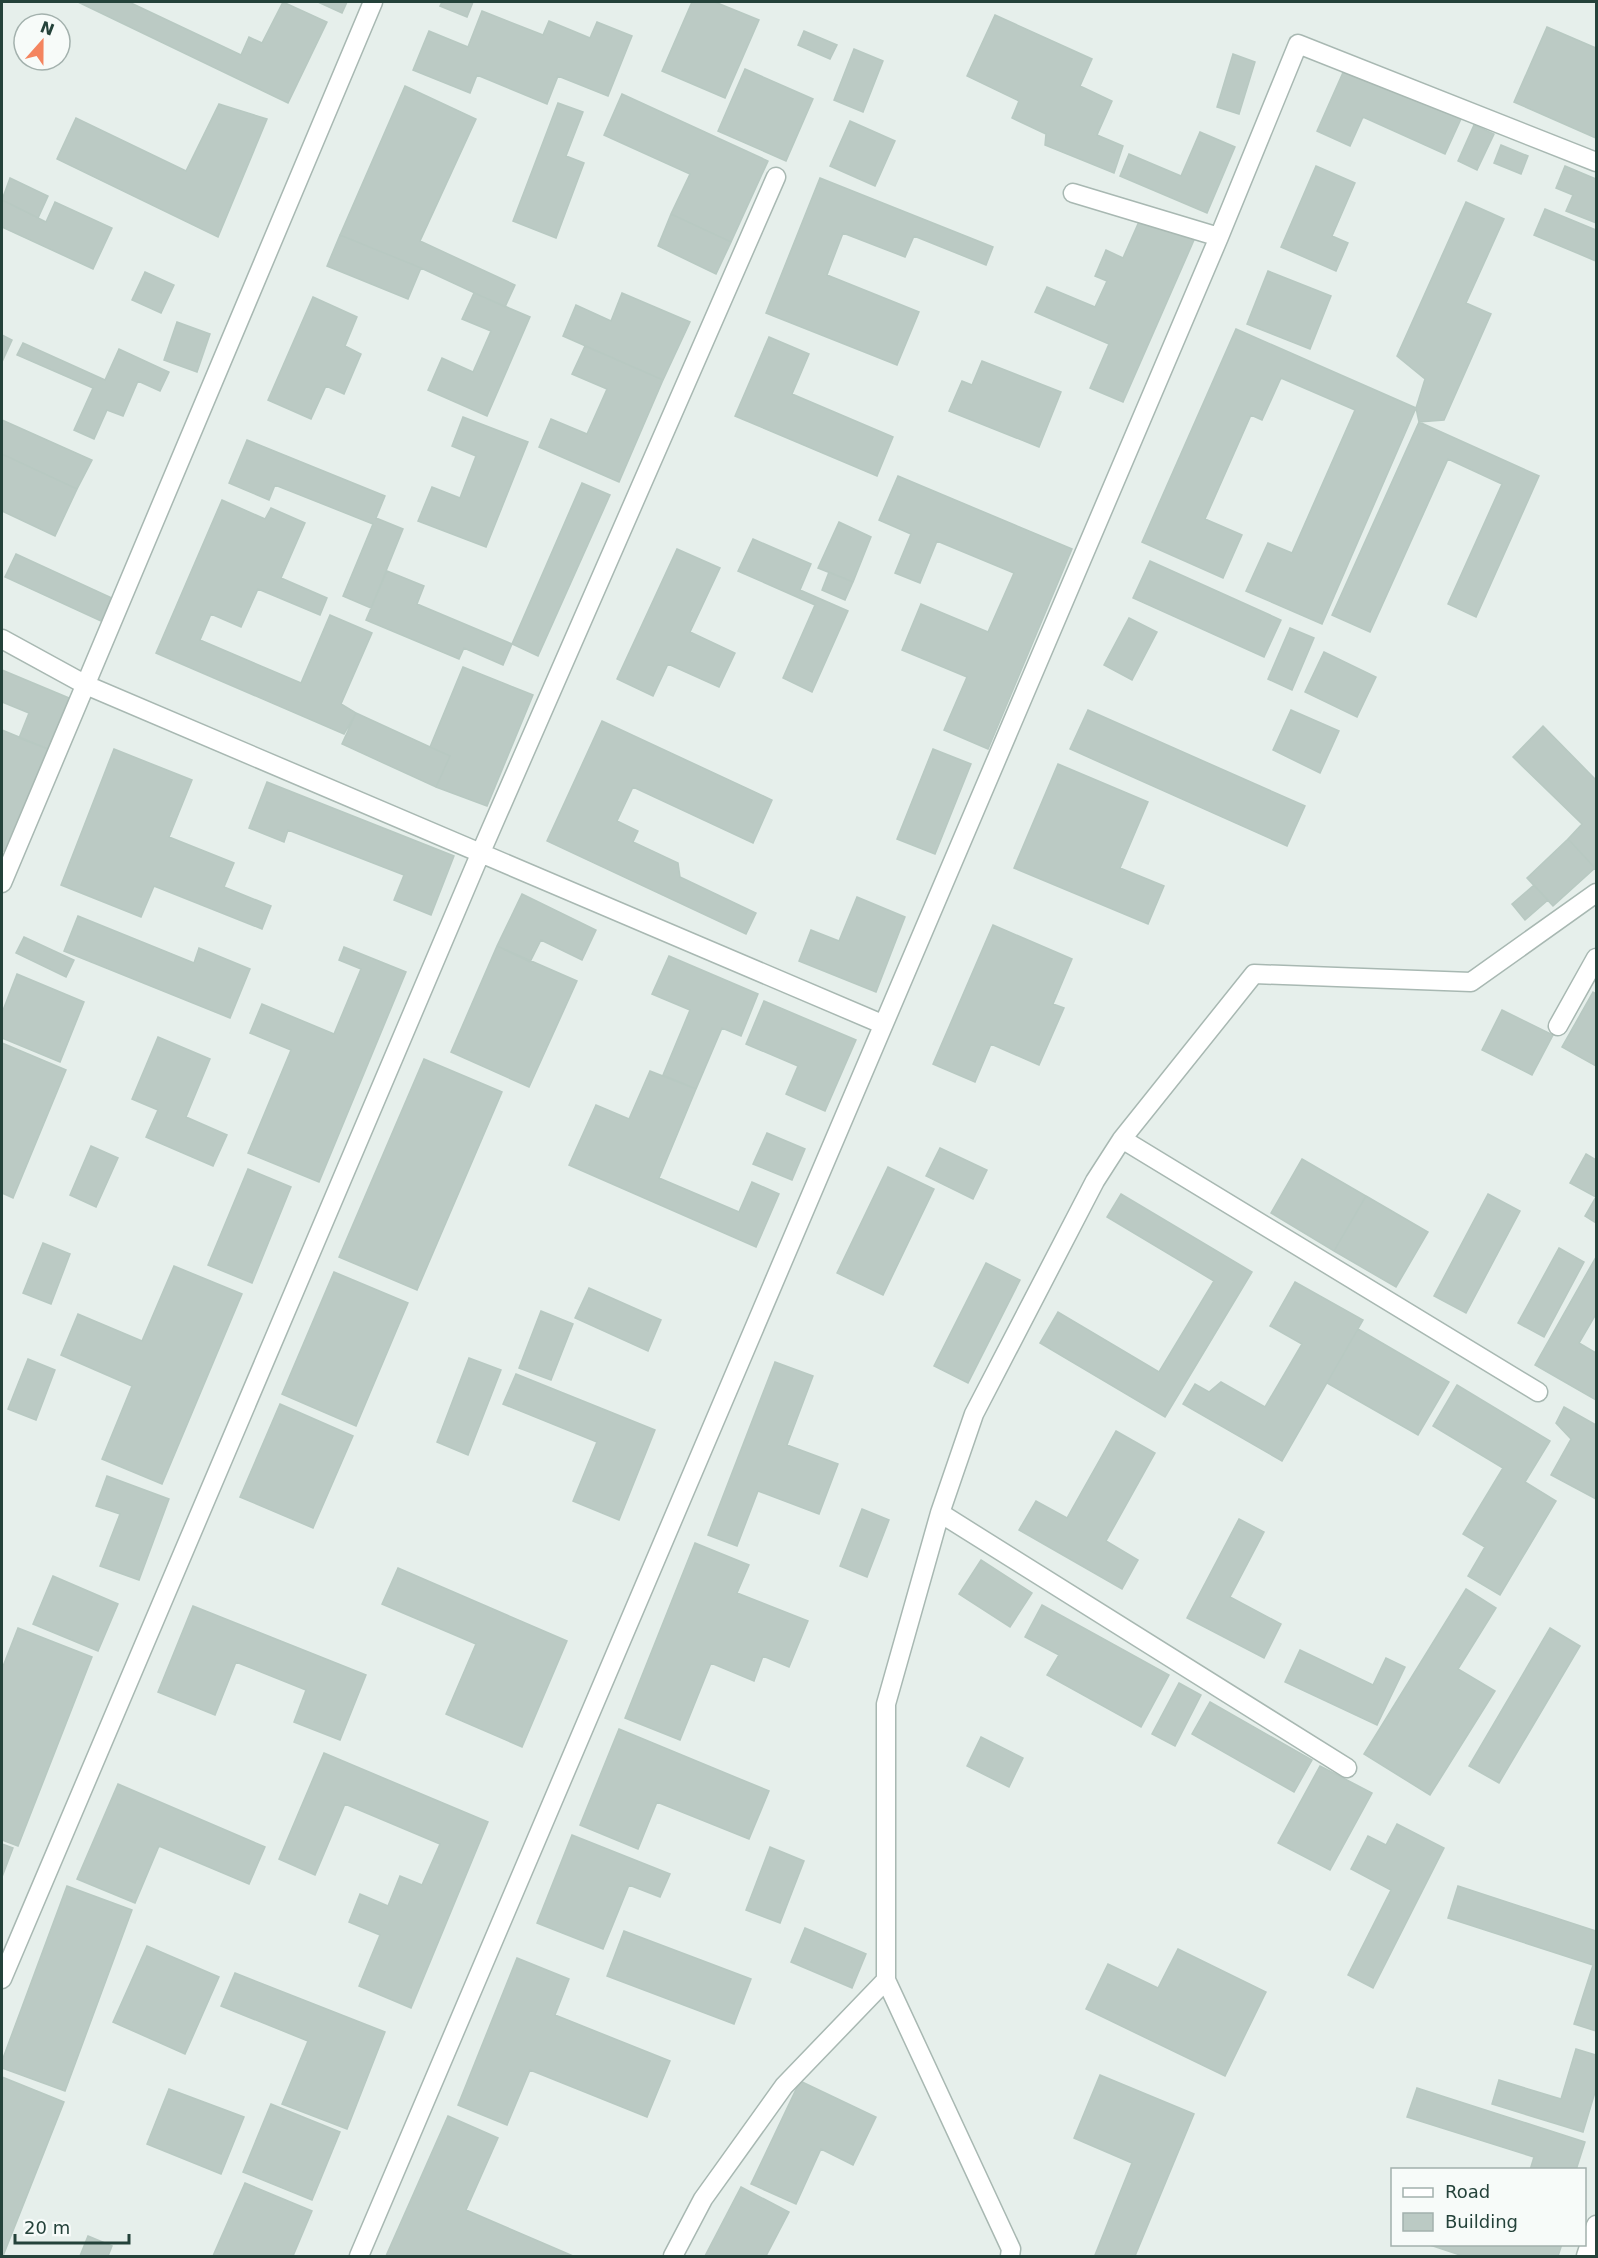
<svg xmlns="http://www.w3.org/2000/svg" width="1598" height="2258" viewBox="0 0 1598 2258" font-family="'DejaVu Sans',sans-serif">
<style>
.building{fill:#bbcac4;stroke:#b8c9c2;stroke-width:1.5}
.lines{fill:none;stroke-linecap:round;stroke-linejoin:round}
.minor-casing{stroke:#a8b8b2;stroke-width:21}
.minor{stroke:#fff;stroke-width:18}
</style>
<rect width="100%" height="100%" fill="#e6efeb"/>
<path class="building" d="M 78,2 L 129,2 L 241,55 L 249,37 L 262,43 L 283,2 L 327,22 L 288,103 Z
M 318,2 L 347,2 L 342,13 Z
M 442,2 L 473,2 L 467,17 L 440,6 Z
M 692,2 L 715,2 L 759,20 L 725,98 L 662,71 Z
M 482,11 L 543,35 L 549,21 L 590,38 L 597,22 L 632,36 L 608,96 L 558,76 L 547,104 L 477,75 L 470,93 L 413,70 L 429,31 L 468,47 Z
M 995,15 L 1092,59 L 1080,86 L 1112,101 L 1097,135 L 1123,146 L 1114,173 L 1045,145 L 1046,134 L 1012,118 L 1019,101 L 967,76 Z
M 1547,27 L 1596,48 L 1596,138 L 1514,102 Z
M 804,31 L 837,45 L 830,59 L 798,45 Z
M 854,49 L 883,61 L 863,112 L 834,100 Z
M 1233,54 L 1255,62 L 1239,114 L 1217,107 Z
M 1345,68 L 1461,119 L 1445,154 L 1363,117 L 1350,146 L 1317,131 Z
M 745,69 L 813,99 L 786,161 L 718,131 Z
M 405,86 L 476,119 L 420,241 L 515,285 L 505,307 L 421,268 L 340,235 Z
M 622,94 L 768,161 L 731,242 L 671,214 L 690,174 L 604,135 Z
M 558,103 L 583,112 L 566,156 L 584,163 L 556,238 L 513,221 Z
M 219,104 L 267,119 L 218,237 L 57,159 L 76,118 L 186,171 Z
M 850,121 L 895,141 L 875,186 L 830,166 Z
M 1474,125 L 1494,134 L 1477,170 L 1458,161 Z
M 1200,132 L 1235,147 L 1207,213 L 1120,176 L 1129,154 L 1181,176 Z
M 1501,145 L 1528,156 L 1521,174 L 1494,163 Z
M 1316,166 L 1355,183 L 1332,236 L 1348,243 L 1336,271 L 1281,247 Z
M 1565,166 L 1596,179 L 1596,223 L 1566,211 L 1573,195 L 1556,188 Z
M 10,178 L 48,196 L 38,218 L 2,200 Z
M 820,178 L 993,247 L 986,265 L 914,236 L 905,257 L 843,233 L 827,275 L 919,312 L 897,365 L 766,313 Z
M 2,200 L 46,222 L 55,202 L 112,228 L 93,269 L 2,227 Z
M 1466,202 L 1504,219 L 1466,303 L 1491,314 L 1444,420 L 1419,422 L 1416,408 L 1425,379 L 1397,356 Z
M 1545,209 L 1596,230 L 1596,261 L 1534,235 Z
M 671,214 L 731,242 L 716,274 L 658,246 Z
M 1141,217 L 1194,240 L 1123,402 L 1090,388 L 1109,344 L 1035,312 L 1047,287 L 1095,307 L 1107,281 L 1095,276 L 1106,250 L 1123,258 Z
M 340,235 L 421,268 L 408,299 L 327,266 Z
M 1268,271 L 1331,296 L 1310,349 L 1247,324 Z
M 145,272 L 174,285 L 161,313 L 132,300 Z
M 474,293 L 530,317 L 487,416 L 428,390 L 442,358 L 473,372 L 491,331 L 462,319 Z
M 622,293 L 690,322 L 663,380 L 563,336 L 576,305 L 611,321 Z
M 313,297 L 357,317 L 345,346 L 361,354 L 344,394 L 326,386 L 311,419 L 268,400 Z
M 177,322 L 210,334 L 197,372 L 164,360 Z
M 1236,329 L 1416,408 L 1322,624 L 1246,591 L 1268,543 L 1292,553 L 1355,410 L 1281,378 L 1262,420 L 1251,415 L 1205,519 L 1242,535 L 1223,578 L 1142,542 Z
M 2,335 L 12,340 L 2,362 Z
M 769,337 L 809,354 L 792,394 L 893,437 L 877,476 L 735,416 Z
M 23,343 L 105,380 L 119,349 L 169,372 L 160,391 L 138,381 L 123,416 L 107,410 L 94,439 L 74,430 L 93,388 L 17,355 Z
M 585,346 L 663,380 L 619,482 L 539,447 L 551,419 L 587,434 L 607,389 L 572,374 Z
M 982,361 L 1061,392 L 1039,447 L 949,411 L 962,381 L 972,385 Z
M 463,417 L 528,442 L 486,547 L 418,521 L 432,487 L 460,498 L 476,456 L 452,446 Z
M 2,420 L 92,460 L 77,489 L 2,454 Z
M 1419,422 L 1539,476 L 1476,617 L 1448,604 L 1502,484 L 1448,459 L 1370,632 L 1332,615 Z
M 247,440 L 385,496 L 376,518 L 403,529 L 371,608 L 343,596 L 373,524 L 275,485 L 269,500 L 229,483 Z
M 2,454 L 77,489 L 55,536 L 2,511 Z
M 898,476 L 1072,549 L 988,749 L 944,730 L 967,677 L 902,650 L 921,604 L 988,632 L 1014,573 L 937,541 L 920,583 L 895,573 L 911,534 L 879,520 Z
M 582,483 L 610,495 L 538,656 L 512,644 Z
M 222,500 L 265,519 L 271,508 L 305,523 L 281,578 L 327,598 L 320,615 L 258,589 L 241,627 L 211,614 L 200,640 L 301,683 L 330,615 L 372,633 L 341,704 L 356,713 L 344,734 L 156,653 Z
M 839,522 L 871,537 L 853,582 L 818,568 Z
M 753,539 L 811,564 L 800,590 L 848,611 L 812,692 L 783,678 L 815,605 L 738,571 Z
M 677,549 L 720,568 L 690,632 L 735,653 L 719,687 L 668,664 L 653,696 L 617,679 Z
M 16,554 L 112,598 L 101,621 L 5,577 Z
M 1150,561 L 1281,620 L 1264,657 L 1133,598 Z
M 387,571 L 424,586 L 417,604 L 512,644 L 503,665 L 464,648 L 459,659 L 366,620 Z
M 829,572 L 853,582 L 845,600 L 822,590 Z
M 1129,618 L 1157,632 L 1132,680 L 1104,665 Z
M 1290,628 L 1314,638 L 1292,690 L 1268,679 Z
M 1324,652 L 1376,677 L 1357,717 L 1305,692 Z
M 463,667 L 533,695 L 487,806 L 436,787 L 450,756 L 430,747 Z
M 2,670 L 69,698 L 48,749 L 19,738 L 29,713 L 2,702 Z
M 1088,710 L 1305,806 L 1287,846 L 1070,749 Z
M 1291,710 L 1339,731 L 1320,773 L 1273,750 Z
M 356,713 L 450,756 L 436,787 L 342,744 Z
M 602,721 L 772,800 L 753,843 L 633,787 L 617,821 L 638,831 L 633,842 L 678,863 L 680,877 L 756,913 L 746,934 L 547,841 Z
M 1543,726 L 1596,780 L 1595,868 L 1568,839 L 1582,824 L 1513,757 Z
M 2,730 L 48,749 L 5,852 L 2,850 Z
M 114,749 L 192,780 L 169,837 L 234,863 L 224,887 L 271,906 L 262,929 L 154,886 L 141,917 L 61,885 Z
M 933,749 L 971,764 L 935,854 L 897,839 Z
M 1058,764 L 1148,802 L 1120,868 L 1164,886 L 1148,924 L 1014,868 Z
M 267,782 L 454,856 L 431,915 L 394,900 L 404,875 L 288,830 L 284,842 L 249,828 Z
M 1568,839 L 1595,868 L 1553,906 L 1527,878 Z
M 1534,885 L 1548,900 L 1525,920 L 1512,904 Z
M 522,894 L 596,930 L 582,960 L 541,940 L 530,962 L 497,946 Z
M 857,897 L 905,917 L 876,992 L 799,961 L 811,930 L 839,941 Z
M 78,916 L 194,963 L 199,948 L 250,969 L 230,1018 L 64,951 Z
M 993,925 L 1072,959 L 1053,1004 L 1064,1008 L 1039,1065 L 991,1044 L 975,1082 L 933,1064 Z
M 24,937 L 74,960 L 66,977 L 16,953 Z
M 497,946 L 577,981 L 529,1087 L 451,1052 Z
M 344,947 L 406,972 L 319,1182 L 248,1153 L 291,1050 L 250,1033 L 262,1004 L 334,1034 L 361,969 L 339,960 Z
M 669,956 L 758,994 L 741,1036 L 722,1028 L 696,1089 L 663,1075 L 690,1010 L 652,994 Z
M 17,974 L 84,1002 L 60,1062 L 2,1038 L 2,1013 Z
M 1593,992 L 1596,994 L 1596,1066 L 1562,1047 Z
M 764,1001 L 856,1040 L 825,1111 L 786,1094 L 798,1066 L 746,1044 Z
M 1502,1010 L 1553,1035 L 1532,1075 L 1482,1050 Z
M 158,1037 L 210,1059 L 186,1117 L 227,1135 L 213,1166 L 146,1137 L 158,1110 L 132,1099 Z
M 2,1043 L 66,1070 L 13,1198 L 2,1193 Z
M 424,1059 L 502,1092 L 417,1290 L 339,1257 Z
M 650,1071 L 696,1089 L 659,1178 L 739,1212 L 752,1182 L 779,1194 L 756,1247 L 569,1165 L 596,1105 L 629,1119 Z
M 767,1133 L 805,1149 L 792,1180 L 753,1164 Z
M 91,1146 L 118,1158 L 96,1207 L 70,1195 Z
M 940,1148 L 987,1170 L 973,1199 L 926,1176 Z
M 1586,1154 L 1596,1160 L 1596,1223 L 1585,1216 L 1596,1197 L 1570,1183 Z
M 1302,1159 L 1366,1196 L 1334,1251 L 1271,1213 Z
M 888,1167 L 934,1189 L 883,1295 L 837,1273 Z
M 248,1169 L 291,1187 L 252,1283 L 208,1265 Z
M 1121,1194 L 1252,1272 L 1165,1417 L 1040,1343 L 1058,1312 L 1159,1372 L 1214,1281 L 1107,1217 Z
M 1488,1194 L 1520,1211 L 1466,1313 L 1434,1296 Z
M 1366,1196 L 1428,1232 L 1396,1287 L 1334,1251 Z
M 43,1243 L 70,1254 L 51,1304 L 23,1293 Z
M 1559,1248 L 1584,1262 L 1544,1337 L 1518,1323 Z
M 1596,1257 L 1596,1314 L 1579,1343 L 1596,1353 L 1596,1400 L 1535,1365 Z
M 986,1263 L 1020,1280 L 968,1383 L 934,1366 Z
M 174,1266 L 242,1294 L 162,1484 L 102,1459 L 132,1386 L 61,1355 L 78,1314 L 142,1341 Z
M 334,1272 L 408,1303 L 356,1426 L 282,1394 Z
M 1295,1282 L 1363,1320 L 1282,1461 L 1183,1404 L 1195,1384 L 1209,1392 L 1221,1382 L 1265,1407 L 1302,1344 L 1270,1326 Z
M 589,1288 L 661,1320 L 648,1351 L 575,1318 Z
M 541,1311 L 573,1324 L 551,1380 L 519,1368 Z
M 1358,1329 L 1449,1382 L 1418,1435 L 1327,1383 Z
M 469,1358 L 501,1370 L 468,1455 L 437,1442 Z
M 28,1359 L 55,1370 L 36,1420 L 8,1409 Z
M 775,1362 L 813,1376 L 787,1445 L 838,1464 L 819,1514 L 758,1491 L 737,1546 L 708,1535 Z
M 516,1374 L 655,1430 L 619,1520 L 573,1501 L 597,1442 L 503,1404 Z
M 1457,1385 L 1550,1441 L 1525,1482 L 1556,1501 L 1500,1595 L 1468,1576 L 1485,1547 L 1463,1534 L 1503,1468 L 1433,1426 Z
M 280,1404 L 353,1436 L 313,1528 L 240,1497 Z
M 1564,1407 L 1596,1425 L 1596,1499 L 1551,1475 L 1571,1439 L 1556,1423 Z
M 1116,1431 L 1155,1453 L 1106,1541 L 1138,1560 L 1122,1589 L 1019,1530 L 1036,1501 L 1067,1518 Z
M 107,1476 L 169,1499 L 139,1580 L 100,1566 L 120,1514 L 96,1506 Z
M 862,1509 L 889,1520 L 867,1577 L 840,1566 Z
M 1239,1519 L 1264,1532 L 1230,1597 L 1281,1624 L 1264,1658 L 1187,1618 Z
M 695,1543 L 749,1565 L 737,1593 L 808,1621 L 789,1667 L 763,1656 L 754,1681 L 711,1663 L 680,1740 L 625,1718 Z
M 981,1560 L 1032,1593 L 1010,1627 L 959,1594 Z
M 398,1568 L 567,1641 L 522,1747 L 446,1714 L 476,1644 L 382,1604 Z
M 53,1576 L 118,1604 L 98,1651 L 33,1624 Z
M 1466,1589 L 1496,1608 L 1458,1669 L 1495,1691 L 1430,1795 L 1364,1754 Z
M 1042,1605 L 1169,1675 L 1141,1727 L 1047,1675 L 1059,1655 L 1025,1637 Z
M 193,1606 L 366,1675 L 340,1740 L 294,1722 L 306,1690 L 236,1662 L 215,1715 L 158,1692 Z
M 18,1628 L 92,1657 L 18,1846 L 2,1840 L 2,1669 Z
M 1550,1628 L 1580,1646 L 1499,1783 L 1469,1766 Z
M 1300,1650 L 1373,1685 L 1386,1658 L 1405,1667 L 1377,1725 L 1285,1682 Z
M 1179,1683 L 1201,1695 L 1175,1746 L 1152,1734 Z
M 1210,1702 L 1312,1760 L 1294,1792 L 1192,1734 Z
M 619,1729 L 769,1791 L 749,1839 L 657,1802 L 638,1849 L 580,1825 Z
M 981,1737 L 1023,1758 L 1009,1787 L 967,1766 Z
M 324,1753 L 488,1822 L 411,2008 L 359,1986 L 380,1935 L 349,1922 L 360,1894 L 388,1906 L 400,1876 L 422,1885 L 440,1844 L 345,1804 L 315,1875 L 279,1859 Z
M 1320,1766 L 1372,1793 L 1330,1870 L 1278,1843 Z
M 118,1784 L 265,1847 L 249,1884 L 159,1846 L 135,1903 L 77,1879 Z
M 1397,1824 L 1444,1848 L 1373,1988 L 1348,1975 L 1391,1890 L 1351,1869 L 1368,1836 L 1386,1845 Z
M 572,1835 L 670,1874 L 660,1897 L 629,1885 L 603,1949 L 537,1923 Z
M 2,1844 L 13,1848 L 2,1877 Z
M 770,1847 L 804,1861 L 780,1923 L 746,1910 Z
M 67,1886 L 132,1910 L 65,2091 L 2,2068 L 2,2061 Z
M 1458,1886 L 1596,1931 L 1596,2031 L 1574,2024 L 1593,1965 L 1448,1918 Z
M 805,1928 L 866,1954 L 852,1988 L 791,1962 Z
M 624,1931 L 751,1979 L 734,2024 L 607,1976 Z
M 147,1946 L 219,1977 L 185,2054 L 113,2022 Z
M 1178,1949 L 1266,1992 L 1225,2076 L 1086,2009 L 1108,1964 L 1158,1988 Z
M 517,1958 L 569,1979 L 555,2015 L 670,2061 L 647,2117 L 530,2070 L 507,2125 L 458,2105 Z
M 235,1973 L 385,2032 L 347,2129 L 282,2104 L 308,2041 L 221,2006 Z
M 1576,2049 L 1596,2055 L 1596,2089 L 1583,2132 L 1492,2104 L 1499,2080 L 1561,2099 Z
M 1100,2075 L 1194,2114 L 1135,2256 L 1095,2255 L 1132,2163 L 1074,2138 Z
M 2,2077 L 64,2102 L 3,2256 L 2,2256 Z
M 800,2081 L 876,2117 L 853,2165 L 821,2149 L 796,2204 L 751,2184 Z
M 1417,2088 L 1585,2142 L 1576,2170 L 1530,2170 L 1534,2157 L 1407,2117 Z
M 169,2089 L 244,2117 L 221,2174 L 147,2144 Z
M 271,2104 L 340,2132 L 312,2200 L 243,2172 Z
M 448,2116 L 498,2138 L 466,2210 L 573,2256 L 386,2256 Z
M 245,2183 L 312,2211 L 293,2256 L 213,2256 Z
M 741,2187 L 789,2212 L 766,2256 L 705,2256 Z
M 88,2236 L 112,2246 L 108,2256 L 80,2256 Z
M 1427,2244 L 1562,2244 L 1558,2256 L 1463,2256 Z"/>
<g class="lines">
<g class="minor-casing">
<path id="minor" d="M 1073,193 L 1219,237
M 2,639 L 86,685 L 882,1024
M 2,883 L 373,2
M 1558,1026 L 1596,958
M 1122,1139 L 1538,1392
M 940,1513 L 1347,1768
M 2,1979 L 481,852 L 776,177
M 886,1980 L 1011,2249 L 1010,2256
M 359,2256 L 1219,237 L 1298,44 L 1596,162
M 673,2256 L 703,2199 L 784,2086 L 886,1980 L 886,1704 L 940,1513 L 974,1414 L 1095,1181 L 1122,1139 L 1254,974 L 1471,982 L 1596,893
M 1586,2256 L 1596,2225"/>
</g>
<use href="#minor" class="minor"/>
</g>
<rect width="1598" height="2258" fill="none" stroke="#24423a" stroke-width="6"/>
<rect x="1391" y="2168" width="195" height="78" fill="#f7fbf9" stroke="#a3b1ad" stroke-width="1.5"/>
<rect x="1403" y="2188" width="30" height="9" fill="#ffffff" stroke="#a3b1ad" stroke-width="1.5"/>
<text x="1445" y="2198" font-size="18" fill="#24423a">Road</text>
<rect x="1403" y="2213" width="30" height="18" fill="#bbcac4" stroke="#a3b1ad" stroke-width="1.5"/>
<text x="1445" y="2228" font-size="18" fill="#24423a">Building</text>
<g transform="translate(42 42) rotate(21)"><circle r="28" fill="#f7fbf9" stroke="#a3b1ad" stroke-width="1.5"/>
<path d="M0-4.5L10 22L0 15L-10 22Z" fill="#f4845f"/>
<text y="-9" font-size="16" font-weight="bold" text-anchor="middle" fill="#24423a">N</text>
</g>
<path d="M15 2234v9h114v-9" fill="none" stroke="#24423a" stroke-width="3"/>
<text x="24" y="2234" font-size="18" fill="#24423a" stroke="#f7fbf9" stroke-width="4.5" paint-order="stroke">20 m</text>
</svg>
